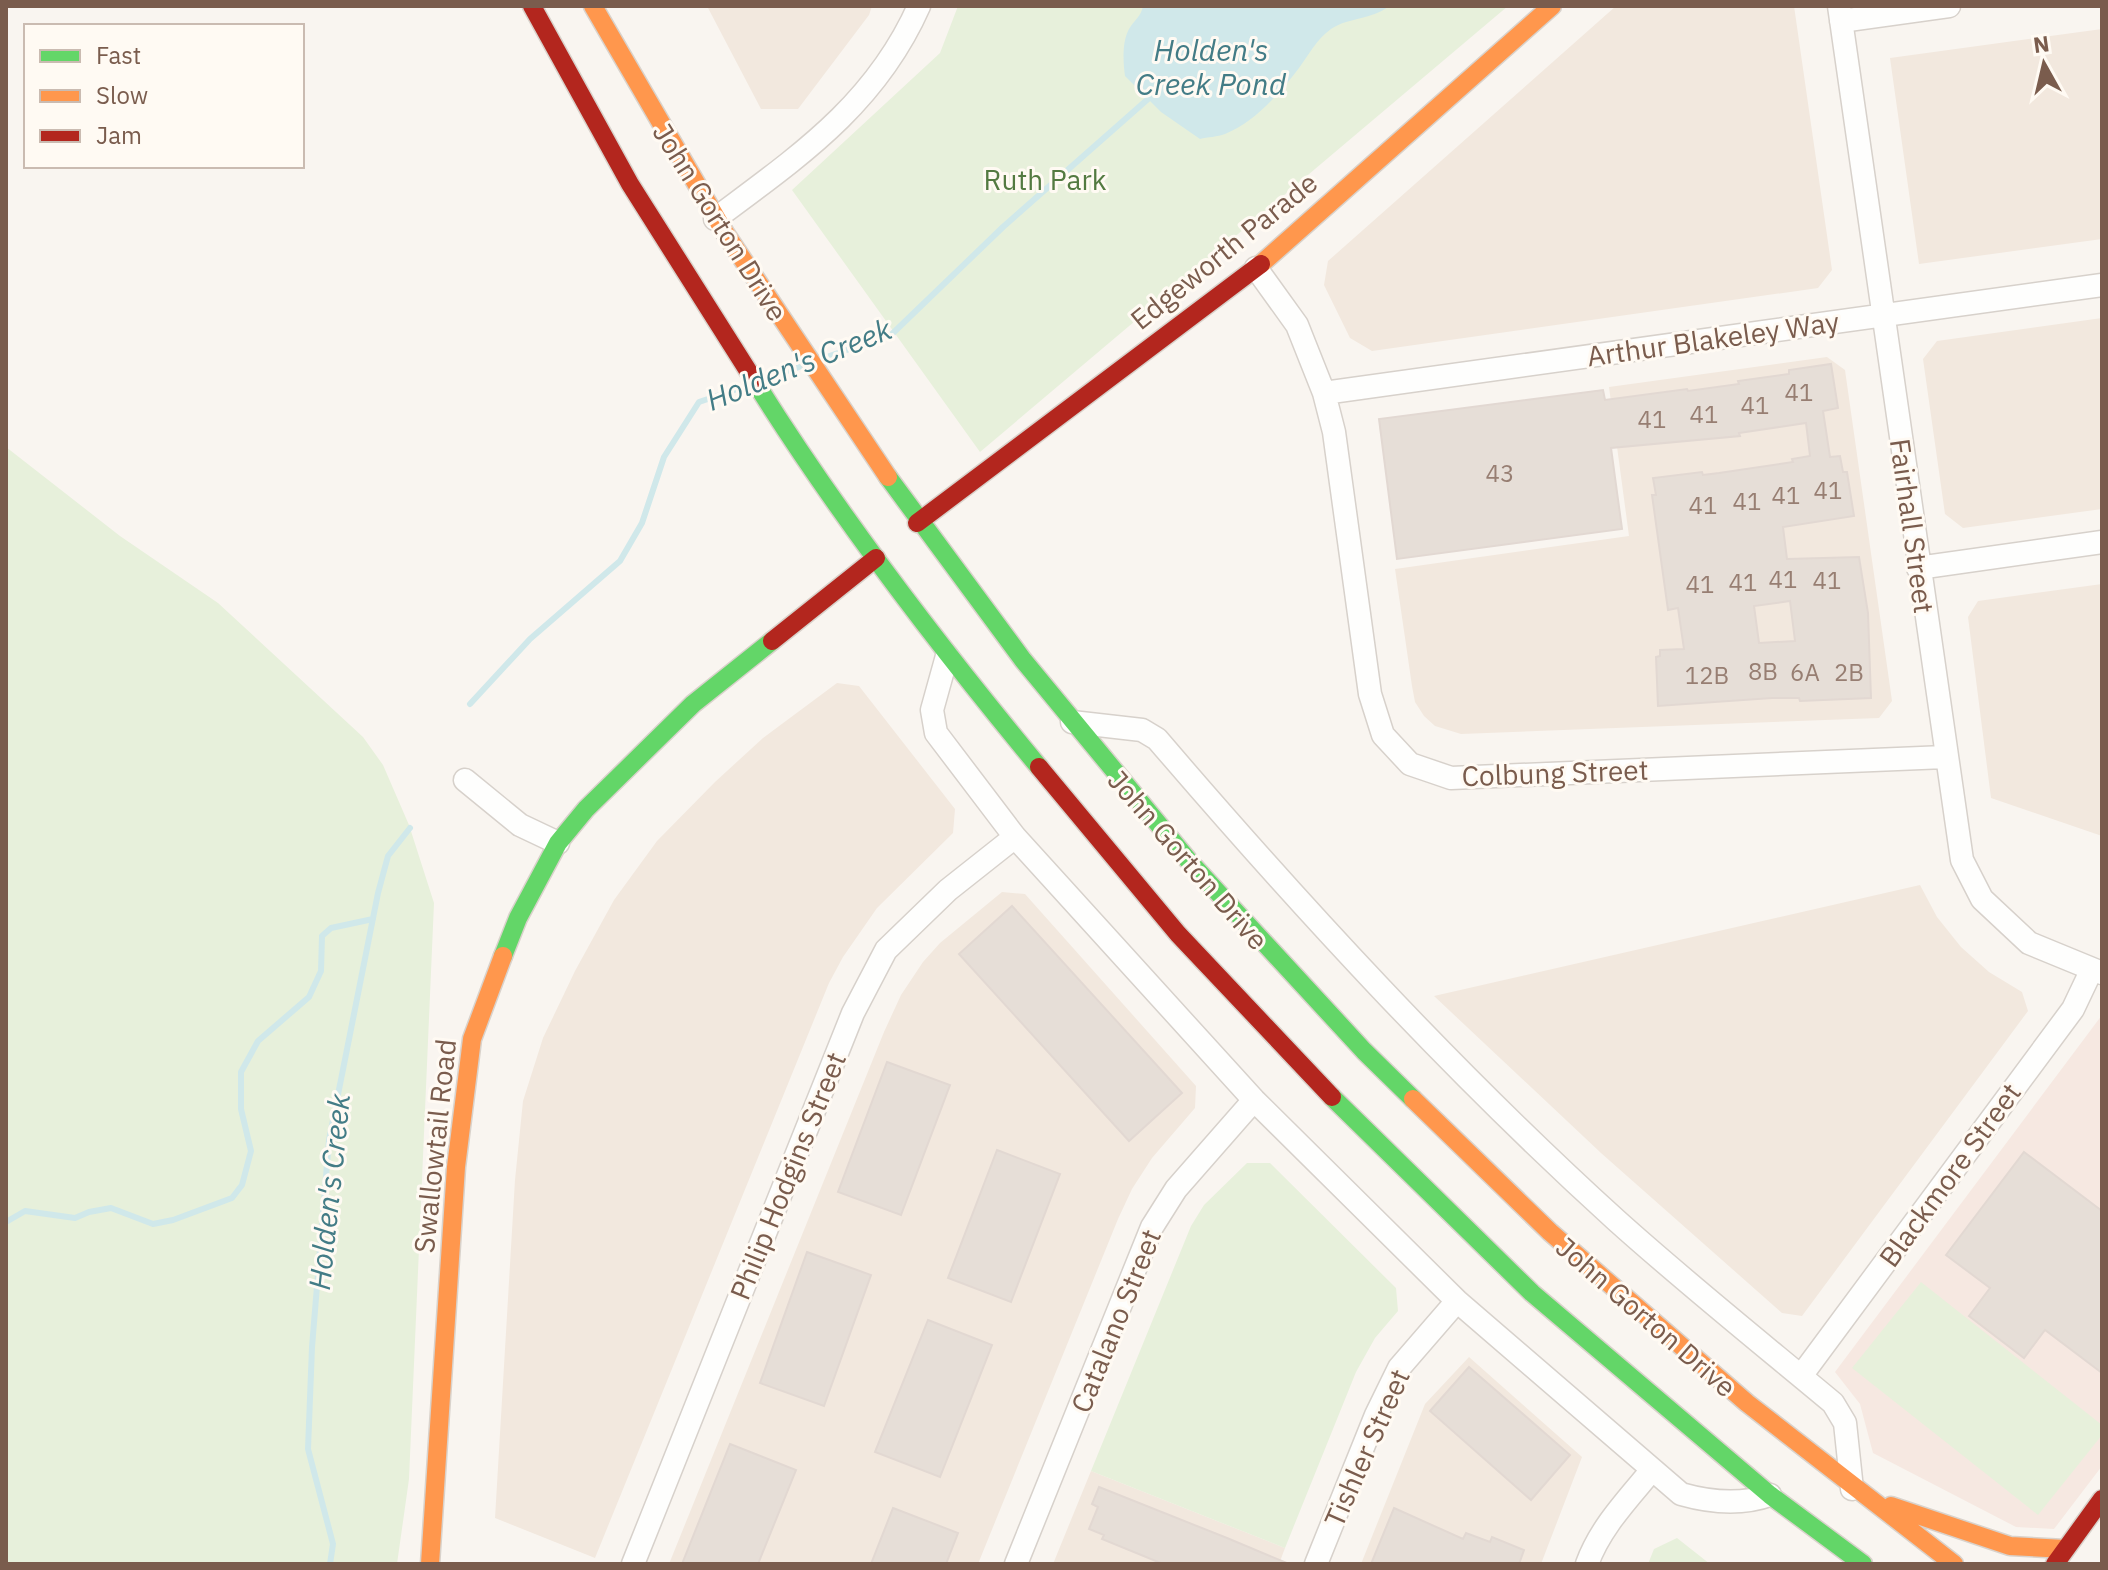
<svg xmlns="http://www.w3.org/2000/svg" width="2108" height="1570" viewBox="0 0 2108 1570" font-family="'IBM Plex Sans',sans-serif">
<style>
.residential{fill:#f2e8de}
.commercial{fill:#f6e8e1}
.green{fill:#e7f0db}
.water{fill:#d0e8ea}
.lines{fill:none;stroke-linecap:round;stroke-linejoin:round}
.stream{stroke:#d0e8ea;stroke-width:6}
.building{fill:#e6ded7;stroke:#e2d8d2;stroke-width:2;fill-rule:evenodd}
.street-casing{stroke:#d7d1cb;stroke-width:25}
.fast-casing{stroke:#d9d2cb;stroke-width:21}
.slow-casing{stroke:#d9d2cb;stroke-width:21}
.jam-casing{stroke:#d9d2cb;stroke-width:21}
.street{stroke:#fefefd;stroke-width:22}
.fast{stroke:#63d668;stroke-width:18}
.slow{stroke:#ff974d;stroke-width:18}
.jam{stroke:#b3261e;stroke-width:18}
.labels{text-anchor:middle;stroke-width:6;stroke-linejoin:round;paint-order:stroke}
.number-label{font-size:24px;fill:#977e72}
.park-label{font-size:28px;fill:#537a41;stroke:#fffaf3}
.street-label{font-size:28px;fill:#7a5c4d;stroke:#fffaf3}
.water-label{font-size:30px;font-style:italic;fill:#437c86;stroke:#fffaf3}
</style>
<rect width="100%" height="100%" fill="#f9f5f0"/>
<path class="residential" d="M 707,6 L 872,6 L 869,15 L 798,109 L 761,109 Z
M 1616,6 L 1794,6 L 1832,270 L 1818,288 L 1372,351 L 1350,338 L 1324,285 L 1328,261 Z
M 2102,29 L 2102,239 L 1919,264 L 1890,58 Z
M 2102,318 L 2102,509 L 1963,528 L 1945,514 L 1923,359 L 1937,341 Z
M 1827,357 L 1845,370 L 1892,701 L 1879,718 L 1461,734 L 1435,726 L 1424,716 L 1415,702 L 1412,686 L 1395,569 L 1629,536 L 1609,387 Z
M 2102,584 L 2102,836 L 1991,798 L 1968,617 L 1978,601 Z
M 837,683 L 859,686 L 955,809 L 953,833 L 877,908 L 843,957 L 829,983 L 595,1558 L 495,1518 L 515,1180 L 523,1101 L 543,1038 L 575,971 L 614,900 L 657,841 L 715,782 L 763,738 Z
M 1920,885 L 1937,917 L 1961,947 L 1989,972 L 2022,992 L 2028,1011 L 1802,1316 L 1782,1313 L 1601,1153 L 1434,996 Z
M 1002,892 L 1025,894 L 1196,1086 L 1195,1108 L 1152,1158 L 1132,1189 L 1118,1219 L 978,1564 L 669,1564 L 884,1032 L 901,995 L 923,962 L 940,943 Z
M 1469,1357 L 1582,1457 L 1541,1564 L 1361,1564 L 1425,1404 Z
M 1091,1471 L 1285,1548 L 1279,1564 L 1053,1564 Z"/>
<path class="commercial" d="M 2102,1015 L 2102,1466 L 2054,1529 L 2016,1527 L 1873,1453 L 1860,1404 L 1835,1372 Z"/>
<path class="green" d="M 958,6 L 1508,6 L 980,452 L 792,190 L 940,53 Z
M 6,447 L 120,536 L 218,603 L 363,737 L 383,765 L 409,825 L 434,903 L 409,1479 L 397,1564 L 6,1564 Z
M 1247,1163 L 1270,1163 L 1396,1288 L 1398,1311 L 1375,1338 L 1356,1372 L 1285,1548 L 1091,1471 L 1191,1226 L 1204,1205 Z
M 1921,1282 L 2102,1425 L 2102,1435 L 2038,1515 L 1852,1368 Z
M 1677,1538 L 1710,1564 L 1648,1564 L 1654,1549 Z"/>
<path class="water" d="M 1143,6 L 1389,6 C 1372,20 1349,17 1331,29 C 1317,39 1309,54 1299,68 C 1280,93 1255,122 1225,134 C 1217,137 1208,137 1200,139 L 1161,112 L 1125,76 C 1123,61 1122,42 1129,29 C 1134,20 1141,17 1143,6 Z"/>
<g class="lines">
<path class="stream" d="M 821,359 L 892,334 L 1003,227 L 1148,99
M 764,379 L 799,367
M 470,704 L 530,639 L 620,561 L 642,523 L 664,457 L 699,402 L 743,387
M 6,1222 L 25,1211 L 75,1218 L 89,1212 L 111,1208 L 153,1224 L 173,1220 L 232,1198 L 242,1185 L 251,1151 L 241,1109 L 241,1072 L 258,1041 L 309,997 L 321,971 L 322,936 L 331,928 L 373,919
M 330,1564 L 333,1544 L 308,1449 L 312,1347 L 329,1140 L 378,893 L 388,856 L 410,828"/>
</g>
<path class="building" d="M 1831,364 L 1838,408 L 1823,411 L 1830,457 L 1840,456 L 1843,472 L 1847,472 L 1854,516 L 1783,527 L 1787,559 L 1859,557 L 1868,613 L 1871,698 L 1800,701 L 1799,698 L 1772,698 L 1658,706 L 1656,657 L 1660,656 L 1660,650 L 1684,649 L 1678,608 L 1668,610 L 1652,495 L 1656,495 L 1653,478 L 1702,472 L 1703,475 L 1719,473 L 1793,462 L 1792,459 L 1810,456 L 1806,423 L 1739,433 L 1740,436 L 1611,448 L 1622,529 L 1397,559 L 1379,419 L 1603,390 L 1605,400 L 1687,389 L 1688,391 L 1739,384 L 1738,381 L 1789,374 L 1789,370 ZM 1790,601 L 1795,641 L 1759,643 L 1754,606 Z
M 1012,906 L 1182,1093 L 1129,1141 L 959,954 Z
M 887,1062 L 950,1085 L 901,1215 L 838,1192 Z
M 997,1150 L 1060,1174 L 1011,1302 L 948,1278 Z
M 2024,1152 L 2102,1211 L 2102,1373 L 2045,1330 L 2024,1358 L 1969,1316 L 1990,1288 L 1946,1255 Z
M 807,1252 L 871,1275 L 824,1406 L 760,1383 Z
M 928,1320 L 992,1345 L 940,1477 L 875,1452 Z
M 1469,1367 L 1570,1455 L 1531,1500 L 1430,1411 Z
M 730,1444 L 796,1470 L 758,1564 L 682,1564 Z
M 1099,1487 L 1227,1538 L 1289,1564 L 1163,1564 L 1102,1539 L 1104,1535 L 1089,1529 L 1098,1507 L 1092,1504 Z
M 893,1508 L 958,1533 L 946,1564 L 871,1564 Z
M 1394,1508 L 1463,1539 L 1466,1533 L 1490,1542 L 1492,1537 L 1524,1550 L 1519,1564 L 1371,1564 Z"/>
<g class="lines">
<g class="street-casing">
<path id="street" d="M 1839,6 L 1962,860 L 1982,899 L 2029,943 L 2102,973
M 1841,21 L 1949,6
M 715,219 C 799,156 875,105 919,6
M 1256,268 L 1297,325 L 1324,393 L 1334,432 L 1370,694 L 1383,735 L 1410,764 L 1451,778 L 1945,757
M 1324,393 L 2102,285
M 1918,568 L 2102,542
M 947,656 L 932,710 L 936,733 L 1015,837 L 1254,1100 L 1457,1301 L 1681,1494 C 1709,1502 1742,1505 1770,1495
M 1072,722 L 1142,730 L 1157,739 C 1301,907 1452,1071 1616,1220 C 1686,1283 1761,1343 1833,1403 L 1845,1423 L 1852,1489
M 465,780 L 520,825 L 558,843
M 1801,1376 L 2073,1009 L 2092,969
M 633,1564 L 853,1013 L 886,950 L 948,890 L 1015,837
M 1016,1564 L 1152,1227 L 1176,1189 L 1254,1100
M 1316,1564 L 1376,1415 L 1399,1368 L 1457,1301
M 1587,1564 C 1600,1528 1627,1500 1651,1471"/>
</g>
<g class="fast-casing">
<path id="fast" d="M 757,385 C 841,519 938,645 1039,767
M 888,477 L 1023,660 L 1188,860 L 1364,1051 L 1413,1099
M 503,956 L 518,918 L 558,843 L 586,809 L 693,704 L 772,641
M 1332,1097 L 1532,1293 L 1770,1495 L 1863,1564"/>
</g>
<g class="slow-casing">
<path id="slow" d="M 593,6 L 725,233 L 888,477
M 1261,264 L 1552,6
M 1413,1099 L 1550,1232 L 1747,1403 L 1954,1564
M 1891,1506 L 2010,1546 L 2065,1549
M 430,1564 L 456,1167 L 472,1039 L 503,956"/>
</g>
<g class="jam-casing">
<path id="jam" d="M 532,6 L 630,184 L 757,385
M 917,523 L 1261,264
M 772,641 L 876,558
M 1039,767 L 1178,934 L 1332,1097
M 2055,1564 L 2102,1499"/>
</g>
<use href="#street" class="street"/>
<use href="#fast" class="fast"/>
<use href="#slow" class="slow"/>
<use href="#jam" class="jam"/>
</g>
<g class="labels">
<g class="number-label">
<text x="1799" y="401">41</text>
<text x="1755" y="414">41</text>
<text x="1704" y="423">41</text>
<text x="1652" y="428">41</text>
<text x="1500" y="482">43</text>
<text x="1828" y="499">41</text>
<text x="1786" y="504">41</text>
<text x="1747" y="510">41</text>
<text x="1703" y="514">41</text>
<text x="1783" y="588">41</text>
<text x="1827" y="589">41</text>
<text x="1743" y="591">41</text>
<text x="1700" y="593">41</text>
<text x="1763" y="680">8B</text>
<text x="1805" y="681">6A</text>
<text x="1849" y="681">2B</text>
<text x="1707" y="684">12B</text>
</g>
<g class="park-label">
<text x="1045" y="190">Ruth Park</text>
</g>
<g class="street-label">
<text transform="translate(720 222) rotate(58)" y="10">John Gorton Drive</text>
<text transform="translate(1224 251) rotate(-39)" y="10">Edgeworth Parade</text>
<text transform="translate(1713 339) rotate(-8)" y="10">Arthur Blakeley Way</text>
<text transform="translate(1912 526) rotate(82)" y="10">Fairhall Street</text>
<text transform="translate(1555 773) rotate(-2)" y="10">Colbung Street</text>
<text transform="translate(1188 860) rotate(49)" y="10">John Gorton Drive</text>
<text transform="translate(435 1146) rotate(-84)" y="10">Swallowtail Road</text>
<text transform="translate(1950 1175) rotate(-54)" y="10">Blackmore Street</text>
<text transform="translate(788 1176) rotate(-68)" y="10">Philip Hodgins Street</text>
<text transform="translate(1646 1317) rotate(41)" y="10">John Gorton Drive</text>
<text transform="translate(1116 1321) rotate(-68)" y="10">Catalano Street</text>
<text transform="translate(1367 1448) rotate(-66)" y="10">Tishler Street</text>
</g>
<g class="water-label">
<text x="1211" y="61">Holden's<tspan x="1211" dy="34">Creek Pond</tspan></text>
<text transform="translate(799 365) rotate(-22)" y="10">Holden's Creek</text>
<text transform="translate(330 1192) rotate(-84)" y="10">Holden's Creek</text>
</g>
</g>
<rect width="2108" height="1570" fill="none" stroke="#7a5c4d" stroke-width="16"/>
<rect x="24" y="24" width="280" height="144" fill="#fffaf3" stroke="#cabbb1" stroke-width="2"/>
<rect x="40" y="50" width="40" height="12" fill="#63d668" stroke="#cabbb1" stroke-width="2"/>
<text x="96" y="64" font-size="24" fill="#7a5c4d">Fast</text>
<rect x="40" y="90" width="40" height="12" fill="#ff974d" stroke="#cabbb1" stroke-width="2"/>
<text x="96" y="104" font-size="24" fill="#7a5c4d">Slow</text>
<rect x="40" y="130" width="40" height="12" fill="#b3261e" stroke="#cabbb1" stroke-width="2"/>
<text x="96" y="144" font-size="24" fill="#7a5c4d">Jam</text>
<g transform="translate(2044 64) rotate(352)" stroke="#fffaf3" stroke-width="6" paint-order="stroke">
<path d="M0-6L14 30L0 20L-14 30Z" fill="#7a5c4d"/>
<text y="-12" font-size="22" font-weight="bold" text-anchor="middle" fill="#7a5c4d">N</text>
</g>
</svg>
